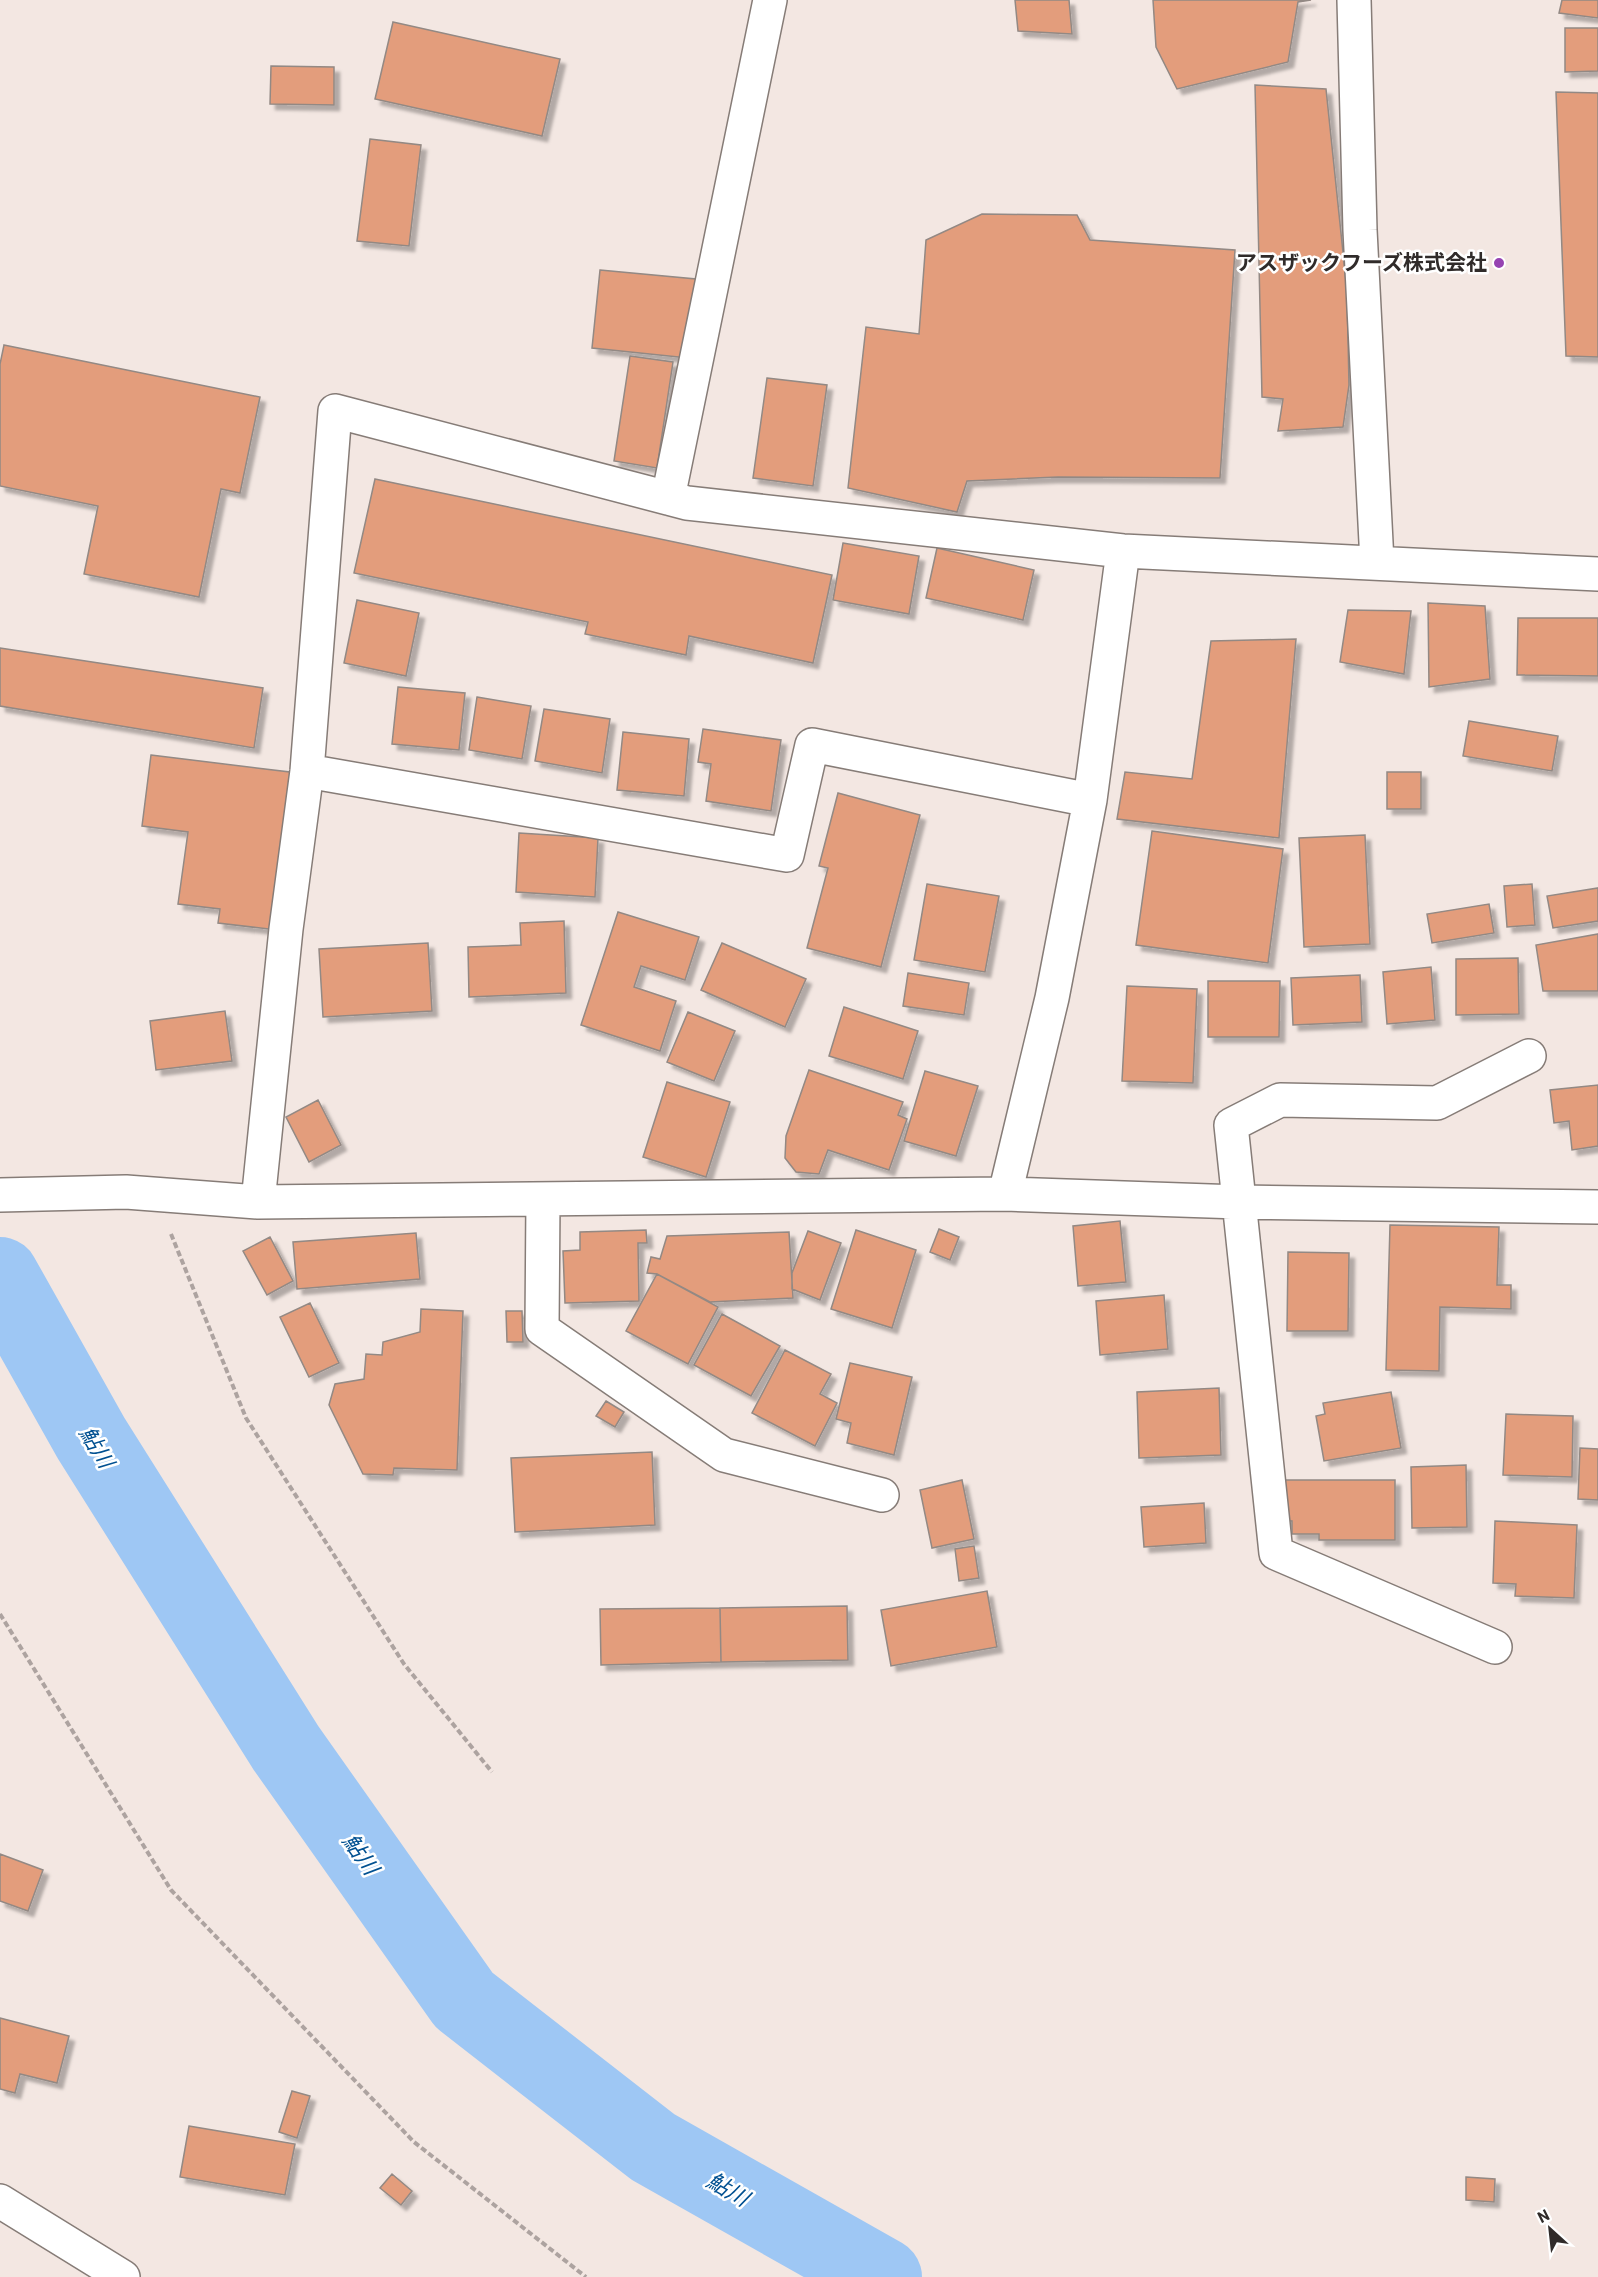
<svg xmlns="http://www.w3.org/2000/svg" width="1598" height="2277" viewBox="0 0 1598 2277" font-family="Barlow,'Noto Sans JP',sans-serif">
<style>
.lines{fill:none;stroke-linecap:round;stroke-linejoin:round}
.river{stroke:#9ec7f4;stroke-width:78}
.building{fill:#e39d7b;stroke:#938984;stroke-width:1.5;filter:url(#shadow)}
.minor-casing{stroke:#867c77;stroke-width:36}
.path{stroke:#ada3a0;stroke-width:4;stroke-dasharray:6 3;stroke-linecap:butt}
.minor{stroke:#fff;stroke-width:33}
.poi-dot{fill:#9643b2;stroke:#fff;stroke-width:2}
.labels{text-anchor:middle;stroke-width:5;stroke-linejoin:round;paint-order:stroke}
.poi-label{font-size:21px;font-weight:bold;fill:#302b2a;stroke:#fff;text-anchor:end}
.water-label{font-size:22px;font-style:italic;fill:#005091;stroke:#fff}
</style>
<defs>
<filter id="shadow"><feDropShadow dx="5.5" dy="5.5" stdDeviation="1.5" flood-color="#0004"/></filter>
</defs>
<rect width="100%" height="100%" fill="#f3e7e2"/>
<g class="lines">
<path class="river" d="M 0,1276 L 91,1438 L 286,1748 L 464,2000 L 653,2147 L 883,2277"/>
</g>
<path class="building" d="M 1015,0 L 1069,0 L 1072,34 L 1018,31 Z
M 1153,0 L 1311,0 L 1298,2 L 1288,62 L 1177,89 L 1156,47 Z
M 1562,0 L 1598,0 L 1598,18 L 1559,13 Z
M 393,22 L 560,59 L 542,136 L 375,99 Z
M 1565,28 L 1598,28 L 1598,71 L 1565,72 Z
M 271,66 L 334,67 L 334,105 L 270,104 Z
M 1255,85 L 1326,89 L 1347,291 L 1349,385 L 1343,427 L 1278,431 L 1283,399 L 1262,397 Z
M 1556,92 L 1598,93 L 1598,357 L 1566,356 Z
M 370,139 L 421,145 L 409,246 L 357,241 Z
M 982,214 L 1077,215 L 1090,240 L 1235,250 L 1220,478 L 1058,477 L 967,481 L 957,512 L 848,488 L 866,327 L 919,334 L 926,240 Z
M 600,270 L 696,279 L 688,358 L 592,348 Z
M 4,345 L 260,397 L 240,493 L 221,489 L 199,597 L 84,574 L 98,506 L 0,486 L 0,364 Z
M 630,356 L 673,362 L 657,468 L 614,461 Z
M 767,378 L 827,385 L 813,486 L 753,478 Z
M 375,479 L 832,575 L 813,663 L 689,636 L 686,655 L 585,634 L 588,622 L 354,573 Z
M 843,543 L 919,556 L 909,614 L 833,600 Z
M 937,548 L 1034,570 L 1023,620 L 926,598 Z
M 357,600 L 419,613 L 406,676 L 344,663 Z
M 1428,603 L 1485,606 L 1490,679 L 1429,687 Z
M 1348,610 L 1411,611 L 1404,674 L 1340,662 Z
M 1518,618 L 1598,618 L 1598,676 L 1517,675 Z
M 1296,639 L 1279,838 L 1117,819 L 1125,772 L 1192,779 L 1211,641 Z
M 0,648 L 263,688 L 254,748 L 0,706 Z
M 398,687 L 465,693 L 459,750 L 392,744 Z
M 477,697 L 531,706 L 522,759 L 469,750 Z
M 544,709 L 610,719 L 602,773 L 535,761 Z
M 1469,721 L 1558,736 L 1552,771 L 1463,756 Z
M 703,729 L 781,740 L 771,811 L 706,801 L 711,764 L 698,762 Z
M 623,732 L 689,739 L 684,796 L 617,790 Z
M 151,755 L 298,773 L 277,930 L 218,923 L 220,909 L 178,904 L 188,832 L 142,826 Z
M 1387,772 L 1421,772 L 1421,809 L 1387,809 Z
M 838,793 L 920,815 L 881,967 L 807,948 L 828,868 L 819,866 Z
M 1152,831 L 1283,849 L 1268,963 L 1136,945 Z
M 519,833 L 598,838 L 595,897 L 516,892 Z
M 1365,835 L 1370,944 L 1304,947 L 1299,838 Z
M 927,884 L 999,896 L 985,972 L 914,960 Z
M 1532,884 L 1535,925 L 1507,927 L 1504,886 Z
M 1598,888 L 1598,921 L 1553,928 L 1547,896 Z
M 1489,904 L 1494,933 L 1432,943 L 1427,914 Z
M 618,912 L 699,937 L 685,980 L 641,966 L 634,987 L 676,1001 L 660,1051 L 581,1025 Z
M 564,921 L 566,993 L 469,997 L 468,947 L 521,945 L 520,923 Z
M 1598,934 L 1598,991 L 1543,991 L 1536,945 Z
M 428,943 L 432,1011 L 323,1017 L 319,949 Z
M 722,943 L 806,979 L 785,1027 L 701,990 Z
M 1518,958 L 1519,1014 L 1456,1015 L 1456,959 Z
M 1431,967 L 1435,1020 L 1387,1024 L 1383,972 Z
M 908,973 L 969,983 L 964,1015 L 903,1006 Z
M 1360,975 L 1362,1022 L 1293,1025 L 1291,978 Z
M 1208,981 L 1280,981 L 1279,1037 L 1208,1037 Z
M 1127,986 L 1197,989 L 1193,1083 L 1122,1081 Z
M 844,1007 L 918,1031 L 903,1079 L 829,1056 Z
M 225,1011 L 232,1061 L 156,1070 L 150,1021 Z
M 688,1012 L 735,1031 L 714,1081 L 667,1062 Z
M 809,1070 L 903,1102 L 898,1115 L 907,1119 L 889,1170 L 828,1150 L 819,1174 L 796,1172 L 785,1158 L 786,1136 Z
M 925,1071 L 978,1086 L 956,1156 L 904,1141 Z
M 667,1082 L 730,1102 L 706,1177 L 643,1157 Z
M 1598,1085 L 1598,1146 L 1572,1150 L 1569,1121 L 1554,1123 L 1550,1090 Z
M 318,1100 L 341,1145 L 309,1162 L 286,1117 Z
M 1120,1221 L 1126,1282 L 1078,1286 L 1073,1226 Z
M 1390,1225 L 1499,1227 L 1497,1285 L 1511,1285 L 1511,1309 L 1440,1307 L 1439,1371 L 1386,1370 Z
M 939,1229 L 959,1237 L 950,1260 L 930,1252 Z
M 646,1230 L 647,1243 L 638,1243 L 639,1301 L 565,1303 L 563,1251 L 580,1250 L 580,1232 Z
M 856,1230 L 916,1250 L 892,1328 L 831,1309 Z
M 808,1231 L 841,1243 L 820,1300 L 792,1289 L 792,1273 Z
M 789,1232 L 793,1298 L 710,1302 L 657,1274 L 647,1273 L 651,1257 L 660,1259 L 667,1236 Z
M 416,1233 L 420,1279 L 297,1289 L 293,1242 Z
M 270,1237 L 293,1281 L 267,1295 L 243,1251 Z
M 1288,1252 L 1349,1253 L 1348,1331 L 1287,1331 Z
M 657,1274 L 718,1307 L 688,1364 L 626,1331 Z
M 1164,1295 L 1168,1349 L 1100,1355 L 1096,1301 Z
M 310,1303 L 339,1363 L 309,1377 L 280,1317 Z
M 421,1309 L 463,1311 L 457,1470 L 394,1468 L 393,1475 L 363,1474 L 329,1405 L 335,1384 L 364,1379 L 366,1354 L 382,1355 L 383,1342 L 420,1332 Z
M 506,1311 L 522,1311 L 523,1342 L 507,1342 Z
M 722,1314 L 780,1346 L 751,1396 L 694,1365 Z
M 785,1350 L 831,1374 L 820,1394 L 837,1403 L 815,1446 L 752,1413 Z
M 850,1363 L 912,1377 L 894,1455 L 847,1443 L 851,1423 L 836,1419 Z
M 1219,1388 L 1221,1455 L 1139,1458 L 1137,1392 Z
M 1391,1392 L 1401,1448 L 1324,1461 L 1316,1416 L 1325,1414 L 1323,1403 Z
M 606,1401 L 624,1412 L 615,1427 L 596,1416 Z
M 1506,1414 L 1573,1416 L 1572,1477 L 1503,1475 Z
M 1580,1448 L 1598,1449 L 1598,1500 L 1578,1499 Z
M 652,1452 L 655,1525 L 515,1532 L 511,1458 Z
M 1466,1465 L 1467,1527 L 1412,1528 L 1411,1467 Z
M 962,1480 L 974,1539 L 932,1548 L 920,1490 Z
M 1275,1480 L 1395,1480 L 1395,1540 L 1319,1540 L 1319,1534 L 1292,1534 L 1292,1521 L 1275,1520 Z
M 1204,1503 L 1206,1543 L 1144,1547 L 1141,1507 Z
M 1495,1521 L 1577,1525 L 1574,1598 L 1515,1596 L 1516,1584 L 1493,1583 Z
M 974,1546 L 979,1578 L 959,1581 L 955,1549 Z
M 987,1591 L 997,1647 L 891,1666 L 881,1610 Z
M 847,1606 L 848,1660 L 721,1662 L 720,1608 Z
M 720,1608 L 721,1662 L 601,1665 L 600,1609 Z
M 0,1854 L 43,1870 L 28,1911 L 0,1901 Z
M 0,2018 L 69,2036 L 57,2083 L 20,2074 L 15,2093 L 0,2089 Z
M 292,2091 L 310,2096 L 297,2138 L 279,2132 Z
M 189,2126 L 295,2144 L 285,2195 L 180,2177 Z
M 392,2174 L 412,2191 L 401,2205 L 380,2188 Z
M 1466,2177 L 1495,2179 L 1494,2202 L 1466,2200 Z"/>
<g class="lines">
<g class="minor-casing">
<path id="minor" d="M 1354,0 L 1360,230 L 1377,562
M 668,498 L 770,0
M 307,771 L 787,855 L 812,745 L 1090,800
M 1005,1194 L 1052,998 L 1090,800 L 1123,551
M 0,1195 L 126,1192 L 258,1202 L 1005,1194 L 1239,1202 L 1598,1207
M 543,1199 L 542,1329 L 724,1455 L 882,1495
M 258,1202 L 286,929 L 307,771 L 335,411 L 687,503 L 1123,551 L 1598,574
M 1495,1647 L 1276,1553 L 1231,1125 L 1280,1100 L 1437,1103 L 1529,1056
M 0,2201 L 123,2277"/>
</g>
<path class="path" d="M 171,1234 L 246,1418 L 404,1664 L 492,1772
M 0,1614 L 171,1890 L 414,2142 L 586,2277"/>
<use href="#minor" class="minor"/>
</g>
<circle class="poi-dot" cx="1499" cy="263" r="6"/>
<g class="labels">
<g class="poi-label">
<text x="1487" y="270">アスザックフーズ株式会社</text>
</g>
<g class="water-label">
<text transform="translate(97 1447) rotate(59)" y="8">鮎川</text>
<text transform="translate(361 1854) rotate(55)" y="8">鮎川</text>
<text transform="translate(728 2189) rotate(30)" y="8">鮎川</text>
</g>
</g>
<g transform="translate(1550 2229) rotate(333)" stroke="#ffffff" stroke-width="4.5" paint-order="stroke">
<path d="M0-4.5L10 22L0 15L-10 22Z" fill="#302b2a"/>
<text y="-9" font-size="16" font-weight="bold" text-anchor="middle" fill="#302b2a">N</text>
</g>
</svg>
